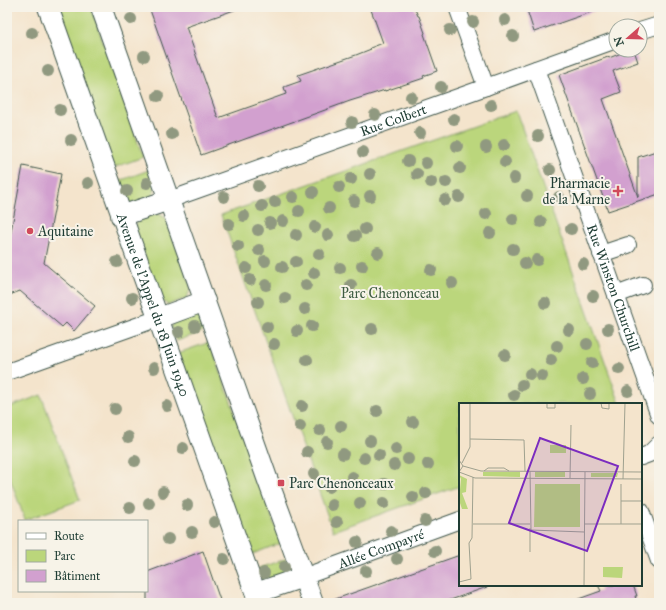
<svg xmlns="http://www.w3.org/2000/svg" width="666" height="610" viewBox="0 0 666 610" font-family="'IM FELL Great Primer',serif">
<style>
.green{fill:#bbd67b;stroke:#6d8a58}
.building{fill:#d2a0cf}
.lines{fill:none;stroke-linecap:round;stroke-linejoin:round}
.minor-casing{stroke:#3f564b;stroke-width:18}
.tertiary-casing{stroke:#3f564b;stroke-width:22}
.minor{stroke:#fff;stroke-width:16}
.tertiary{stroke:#fff;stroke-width:20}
.tree{fill:#909980}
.poi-dot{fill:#d1495b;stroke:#f7f3e8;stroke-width:1.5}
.labels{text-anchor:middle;stroke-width:4;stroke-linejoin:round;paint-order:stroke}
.street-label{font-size:14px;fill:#1f3d34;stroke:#f7f3e8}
.poi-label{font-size:14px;fill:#1f3d34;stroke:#f7f3e8;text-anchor:start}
.park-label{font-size:14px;fill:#3e5c42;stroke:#f7f3e8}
.inset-road{fill:none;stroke:#9fa18f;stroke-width:1}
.view{fill:#7b2cbf;fill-opacity:0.15;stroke:#7b2cbf;stroke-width:2}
.inset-edge{fill:none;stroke:#1f3d34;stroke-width:2}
</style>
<rect width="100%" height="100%" fill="#f7f3e8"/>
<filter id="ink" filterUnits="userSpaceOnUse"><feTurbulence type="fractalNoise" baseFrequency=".025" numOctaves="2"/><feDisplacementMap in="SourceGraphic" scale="8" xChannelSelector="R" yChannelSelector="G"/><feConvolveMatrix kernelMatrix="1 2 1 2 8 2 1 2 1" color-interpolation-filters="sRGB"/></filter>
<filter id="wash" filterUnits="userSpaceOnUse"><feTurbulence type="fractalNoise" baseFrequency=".012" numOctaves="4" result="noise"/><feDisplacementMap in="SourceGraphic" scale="16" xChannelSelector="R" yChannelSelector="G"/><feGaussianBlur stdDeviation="0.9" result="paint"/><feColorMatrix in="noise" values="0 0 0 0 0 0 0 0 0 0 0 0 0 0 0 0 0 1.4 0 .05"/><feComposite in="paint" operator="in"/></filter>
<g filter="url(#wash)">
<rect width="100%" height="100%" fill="#f4e4cc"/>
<path class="green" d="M 57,7 L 91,7 L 143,157 L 113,168 Z
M 516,111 L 620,404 L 460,404 L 460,486 L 333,531 L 221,215 Z
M 149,170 L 155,189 L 152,197 L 134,204 L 126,201 L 119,181 Z
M 157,213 L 166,218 L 191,287 L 187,298 L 168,305 L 161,300 L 134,229 L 139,219 Z
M 194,314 L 202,319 L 207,330 L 177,341 L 171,327 L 176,320 Z
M 210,342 L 281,543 L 250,555 L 178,353 Z
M 41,395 L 80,500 L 25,520 L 7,470 L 7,408 Z
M 285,559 L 290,571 L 268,580 L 262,579 L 259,568 Z"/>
<g id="blocks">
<path class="building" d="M 149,7 L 237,7 L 237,9 L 186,27 L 218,118 L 286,94 L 284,87 L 301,81 L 298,75 L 356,55 L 371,49 L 370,48 L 383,43 L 370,7 L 414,7 L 418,16 L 419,16 L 425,33 L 424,34 L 437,71 L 423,76 L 424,78 L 385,91 L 385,90 L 350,101 L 201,155 Z
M 526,7 L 600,7 L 600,9 L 534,32 Z
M 629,50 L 634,50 L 638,62 L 613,71 L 621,92 L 603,99 L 638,197 L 638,157 L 659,150 L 659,194 L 608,211 L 559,75 L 608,57 L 609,58 Z
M 23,166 L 61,174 L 44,263 L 95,306 L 74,331 L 66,323 L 62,327 L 20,291 L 7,296 L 7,253 Z
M 203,551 L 221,603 L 147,603 L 147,572 Z
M 460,555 L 460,585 L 486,585 L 487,587 L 442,603 L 330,603 L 330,601 Z
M 598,585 L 633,585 L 637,596 L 635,596 L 637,603 L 574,603 L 573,601 L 601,591 Z"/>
</g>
</g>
<g filter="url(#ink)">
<use href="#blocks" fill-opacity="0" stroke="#3f564b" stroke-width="1"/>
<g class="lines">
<g class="minor-casing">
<g id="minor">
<path d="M 457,7 L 486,87"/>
<path d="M 640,31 L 659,25"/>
<path id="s1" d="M 536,69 L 659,416"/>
<path id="s2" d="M 169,200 L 486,87 L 616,40"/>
<path d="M 601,254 L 628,245"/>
<path d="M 616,295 L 643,285"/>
<path d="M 7,372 L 159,318"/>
<path d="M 641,457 L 649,454 L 659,444"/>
<path d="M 641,511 L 659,561"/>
<path id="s3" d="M 303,577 L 460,520"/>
</g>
</g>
<g class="tertiary-casing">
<g id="tertiary">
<path id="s4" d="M 48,7 L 259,603"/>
<path d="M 101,7 L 267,478 L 313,603"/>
<path d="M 121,216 L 169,200"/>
<path d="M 159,318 L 205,301"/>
<path d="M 256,593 L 303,577"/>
</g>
</g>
<use href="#minor" class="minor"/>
<use href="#tertiary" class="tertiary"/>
</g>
<g class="tree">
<circle cx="131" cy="19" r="6"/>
<circle cx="505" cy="20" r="6"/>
<circle cx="473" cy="22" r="6"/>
<circle cx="450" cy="30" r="6"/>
<circle cx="32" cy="33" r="6"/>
<circle cx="513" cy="36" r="6"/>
<circle cx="144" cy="56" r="6"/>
<circle cx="48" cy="71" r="6"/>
<circle cx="441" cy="87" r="6"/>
<circle cx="158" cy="96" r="6"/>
<circle cx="411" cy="97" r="6"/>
<circle cx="491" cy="105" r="6"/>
<circle cx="60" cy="110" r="6"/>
<circle cx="375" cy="115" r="6"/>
<circle cx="454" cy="119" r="6"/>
<circle cx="352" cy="122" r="6"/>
<circle cx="420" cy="133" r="6"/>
<circle cx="172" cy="134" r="6"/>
<circle cx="538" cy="136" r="6"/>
<circle cx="71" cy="140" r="6"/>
<circle cx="504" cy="145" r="6"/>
<circle cx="457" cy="146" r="6"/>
<circle cx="486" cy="147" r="6"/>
<circle cx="363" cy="152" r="6"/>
<circle cx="408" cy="161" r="6"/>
<circle cx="505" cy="162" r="6"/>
<circle cx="426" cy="163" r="6"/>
<circle cx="460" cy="168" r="6"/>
<circle cx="550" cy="170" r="6"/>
<circle cx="370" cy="174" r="6"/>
<circle cx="417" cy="174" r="6"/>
<circle cx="514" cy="178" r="6"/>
<circle cx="351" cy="179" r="6"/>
<circle cx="431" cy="182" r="6"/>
<circle cx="446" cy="182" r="6"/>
<circle cx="88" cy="183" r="6"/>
<circle cx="147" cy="183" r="6"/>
<circle cx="258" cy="186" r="6"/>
<circle cx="339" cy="187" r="6"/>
<circle cx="127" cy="191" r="6"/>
<circle cx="313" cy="192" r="6"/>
<circle cx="370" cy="196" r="6"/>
<circle cx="527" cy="196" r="6"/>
<circle cx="224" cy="197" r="6"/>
<circle cx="293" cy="197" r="6"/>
<circle cx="459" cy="197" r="6"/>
<circle cx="559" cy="197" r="6"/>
<circle cx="445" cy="200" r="6"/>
<circle cx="354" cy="201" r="6"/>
<circle cx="275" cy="202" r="6"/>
<circle cx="262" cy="206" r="6"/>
<circle cx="329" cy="208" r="6"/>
<circle cx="299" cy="211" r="6"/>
<circle cx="486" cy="214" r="6"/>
<circle cx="244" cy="216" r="6"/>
<circle cx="513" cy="219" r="6"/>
<circle cx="283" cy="221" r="6"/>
<circle cx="541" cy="222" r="6"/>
<circle cx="270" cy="223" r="6"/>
<circle cx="229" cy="224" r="6"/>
<circle cx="315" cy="227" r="6"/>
<circle cx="365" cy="229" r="6"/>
<circle cx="571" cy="229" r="6"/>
<circle cx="258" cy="230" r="6"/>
<circle cx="490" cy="233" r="6"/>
<circle cx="296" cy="235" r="6"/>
<circle cx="328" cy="235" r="6"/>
<circle cx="355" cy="236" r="6"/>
<circle cx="238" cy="246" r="6"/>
<circle cx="513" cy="249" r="6"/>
<circle cx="259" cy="250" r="6"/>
<circle cx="378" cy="253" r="6"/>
<circle cx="319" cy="254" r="6"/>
<circle cx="537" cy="260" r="6"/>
<circle cx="265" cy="261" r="6"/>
<circle cx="117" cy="262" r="6"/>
<circle cx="296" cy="262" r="6"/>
<circle cx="525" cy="263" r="6"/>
<circle cx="583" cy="264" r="6"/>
<circle cx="362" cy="266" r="6"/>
<circle cx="282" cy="267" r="6"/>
<circle cx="246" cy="268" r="6"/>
<circle cx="340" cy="268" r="6"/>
<circle cx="431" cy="270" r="6"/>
<circle cx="314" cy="273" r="6"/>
<circle cx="250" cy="280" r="6"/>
<circle cx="452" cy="283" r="6"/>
<circle cx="266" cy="285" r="6"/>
<circle cx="306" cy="285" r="6"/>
<circle cx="351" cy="285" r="6"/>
<circle cx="593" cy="296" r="6"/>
<circle cx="132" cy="298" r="6"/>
<circle cx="285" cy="298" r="6"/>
<circle cx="258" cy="302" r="6"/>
<circle cx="545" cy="303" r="6"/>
<circle cx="305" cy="309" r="6"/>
<circle cx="195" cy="326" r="6"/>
<circle cx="312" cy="326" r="6"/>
<circle cx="267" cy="327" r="6"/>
<circle cx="372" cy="329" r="6"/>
<circle cx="608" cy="329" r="6"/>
<circle cx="569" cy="330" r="6"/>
<circle cx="297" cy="331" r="6"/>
<circle cx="179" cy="332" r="6"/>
<circle cx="274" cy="344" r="6"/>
<circle cx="587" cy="344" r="6"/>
<circle cx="557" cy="346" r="6"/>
<circle cx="505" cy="355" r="6"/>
<circle cx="307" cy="360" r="6"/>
<circle cx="551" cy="360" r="6"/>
<circle cx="592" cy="363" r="6"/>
<circle cx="154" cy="368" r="6"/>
<circle cx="619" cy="369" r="6"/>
<circle cx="530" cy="374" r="6"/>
<circle cx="542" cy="376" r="6"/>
<circle cx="583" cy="379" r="6"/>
<circle cx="522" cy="385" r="6"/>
<circle cx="628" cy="391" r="6"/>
<circle cx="590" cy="394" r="6"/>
<circle cx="514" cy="395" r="6"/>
<circle cx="167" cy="406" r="6"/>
<circle cx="302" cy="406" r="6"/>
<circle cx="115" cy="409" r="6"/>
<circle cx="377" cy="411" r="6"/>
<circle cx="413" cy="422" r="6"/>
<circle cx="300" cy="426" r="6"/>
<circle cx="341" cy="426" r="6"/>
<circle cx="320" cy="430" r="6"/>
<circle cx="128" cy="437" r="6"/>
<circle cx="370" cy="441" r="6"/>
<circle cx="327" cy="442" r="6"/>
<circle cx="183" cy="448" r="6"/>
<circle cx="396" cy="449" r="6"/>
<circle cx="307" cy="452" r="6"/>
<circle cx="343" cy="454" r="6"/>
<circle cx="379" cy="455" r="6"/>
<circle cx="364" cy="458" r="6"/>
<circle cx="408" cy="459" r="6"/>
<circle cx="135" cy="461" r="6"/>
<circle cx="428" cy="464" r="6"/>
<circle cx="394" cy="465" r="6"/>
<circle cx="314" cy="474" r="6"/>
<circle cx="352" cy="477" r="6"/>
<circle cx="384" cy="484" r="6"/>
<circle cx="329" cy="487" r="6"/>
<circle cx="163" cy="492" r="6"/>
<circle cx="426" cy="493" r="6"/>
<circle cx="413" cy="497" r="6"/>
<circle cx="149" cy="503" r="6"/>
<circle cx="360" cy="503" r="6"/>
<circle cx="384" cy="503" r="6"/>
<circle cx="187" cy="505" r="6"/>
<circle cx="332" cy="505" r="6"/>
<circle cx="130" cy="508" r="6"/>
<circle cx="425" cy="521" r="6"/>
<circle cx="214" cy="522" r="6"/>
<circle cx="337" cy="522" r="6"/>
<circle cx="391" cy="531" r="6"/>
<circle cx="192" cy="532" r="6"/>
<circle cx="168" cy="539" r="6"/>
<circle cx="357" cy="542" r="6"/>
<circle cx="435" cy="551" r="6"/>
<circle cx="224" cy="559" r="6"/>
<circle cx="397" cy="559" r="6"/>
<circle cx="284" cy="567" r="6"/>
<circle cx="366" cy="571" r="6"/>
<circle cx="264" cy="573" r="6"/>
</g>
</g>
<g class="poi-dot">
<path d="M616 185h4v4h4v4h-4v4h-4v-4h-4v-4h4z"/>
<circle cx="30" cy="231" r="4"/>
<rect x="277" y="479" width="8" height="8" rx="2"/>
</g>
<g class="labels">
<g class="street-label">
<text dy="5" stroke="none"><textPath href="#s2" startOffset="238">Rue Colbert</textPath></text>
<text dy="5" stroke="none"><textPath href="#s1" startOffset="232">Rue Winston Churchill</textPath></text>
<text dy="5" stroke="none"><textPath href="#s4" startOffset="316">Avenue de l'Appel du 18 Juin 1940</textPath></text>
<text dy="5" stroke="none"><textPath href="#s3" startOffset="83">Allée Compayré</textPath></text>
</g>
<g class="poi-label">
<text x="610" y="188" text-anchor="end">Pharmacie<tspan x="610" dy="16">de la Marne</tspan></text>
<text x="38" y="236">Aquitaine</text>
<text x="289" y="488">Parc Chenonceaux</text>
</g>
<g class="park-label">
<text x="390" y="298">Parc Chenonceau</text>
</g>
</g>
<g transform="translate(459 403)">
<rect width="183" height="183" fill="#f4e4cc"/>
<path d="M 91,42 L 107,42 L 107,50 L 91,50 ZM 24,69 L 61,69 L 61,74 L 24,73 ZM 76,69 L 106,69 L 106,74 L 76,74 ZM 132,70 L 159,70 L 158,74 L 132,74 ZM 0,72 L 8,76 L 7,89 L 3,90 L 9,106 L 3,106 L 0,97 L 2,76 ZM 76,81 L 121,81 L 121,124 L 75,124 ZM 144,164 L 164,164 L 163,175 L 144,174 Z" fill="#bbd67b"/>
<path class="inset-road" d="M 88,0 L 88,5 L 96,5 L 96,0M 142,0 L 143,5 L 150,6 L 150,0M 11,36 L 65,37 L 66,68M 0,57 L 4,63 L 0,69M 3,60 L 11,44 L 11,0M 4,63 L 22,68 L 183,69M 25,68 L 29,65 L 45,65 L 50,68M 71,68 L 72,127 L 125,129M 0,69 L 16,75 L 183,76M 111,75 L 112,22M 164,76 L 166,0M 162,98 L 183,98M 14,121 L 71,121M 125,121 L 183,121M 162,121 L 162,81M 71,125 L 71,149M 10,140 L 13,135 L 14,74M 0,179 L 12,176 L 10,140M 125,183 L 126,69"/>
<path class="view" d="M 81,35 L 159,63 L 128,148 L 50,120 Z"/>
<rect width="183" height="183" class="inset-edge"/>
</g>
<rect width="666" height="610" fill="none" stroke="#f7f3e8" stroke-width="24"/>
<rect x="18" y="520" width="130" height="72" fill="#f7f3e8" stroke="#a1aaa0"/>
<rect x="26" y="533" width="20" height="6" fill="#ffffff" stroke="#a1aaa0"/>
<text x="54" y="540" font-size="12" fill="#1f3d34">Route</text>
<rect x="26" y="550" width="20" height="12" fill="#bbd67b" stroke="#a1aaa0"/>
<text x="54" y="560" font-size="12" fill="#1f3d34">Parc</text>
<rect x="26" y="570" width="20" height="12" fill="#d2a0cf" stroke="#a1aaa0"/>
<text x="54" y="580" font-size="12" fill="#1f3d34">Bâtiment</text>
<g transform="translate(628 38) rotate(250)"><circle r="19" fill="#f7f3e8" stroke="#a1aaa0"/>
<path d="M0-3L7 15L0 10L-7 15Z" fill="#d1495b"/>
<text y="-6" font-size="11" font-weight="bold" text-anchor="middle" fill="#1f3d34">N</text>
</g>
</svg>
